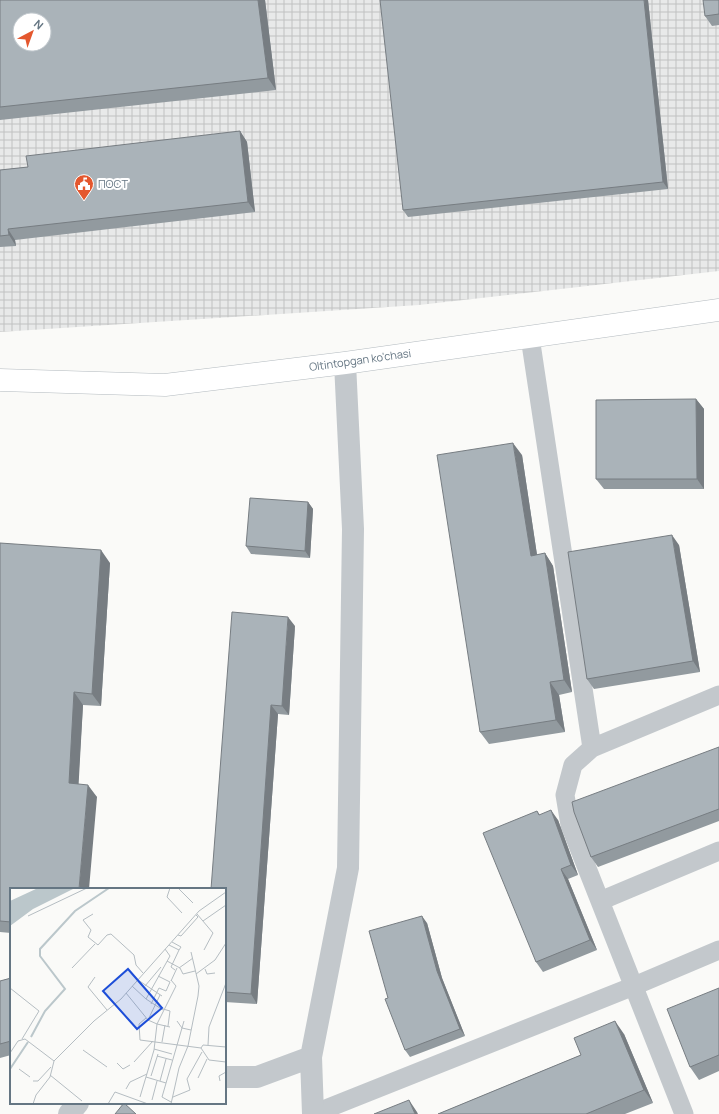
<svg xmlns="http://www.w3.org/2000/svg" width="719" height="1114" viewBox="0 0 719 1114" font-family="Manrope,sans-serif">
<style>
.industrial{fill:url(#industrial-grid);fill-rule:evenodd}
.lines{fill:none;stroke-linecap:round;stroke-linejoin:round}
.secondary-casing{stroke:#b3babf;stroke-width:23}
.lane{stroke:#c3c8cc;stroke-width:19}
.street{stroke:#c3c8cc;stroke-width:22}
.secondary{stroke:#fff;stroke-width:22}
.wall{fill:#929a9f}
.shaded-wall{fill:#777d82}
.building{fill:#aab3b9;stroke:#777d82;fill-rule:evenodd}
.labels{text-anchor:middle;stroke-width:4;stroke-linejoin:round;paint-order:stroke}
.poi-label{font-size:11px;fill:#657683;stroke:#fff;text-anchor:start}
.street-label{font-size:11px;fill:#657683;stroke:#fff}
.inset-river{fill:none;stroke:#bbc7cb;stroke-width:2}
.inset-road{fill:none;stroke:#b5bdc2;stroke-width:1}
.view{fill:#1d4ed8;fill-opacity:0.15;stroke:#1d4ed8;stroke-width:2}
.inset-edge{fill:none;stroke:#657683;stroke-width:2}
</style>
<defs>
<pattern id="industrial-grid" width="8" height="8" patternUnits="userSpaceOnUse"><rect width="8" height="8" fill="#e8e9e9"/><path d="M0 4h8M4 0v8" fill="none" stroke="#c0c1c2"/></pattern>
</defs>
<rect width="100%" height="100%" fill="#fafaf8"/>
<path class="industrial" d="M 0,0 L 719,0 L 719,271 L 419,305 L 0,332 ZM 20,20 L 44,20 L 44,44 L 20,44 Z"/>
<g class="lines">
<g class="secondary-casing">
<path id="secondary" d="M 0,380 L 165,385 L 345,363 L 719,310"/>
</g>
<path class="lane" d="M 530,337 L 592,748 L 719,695
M 592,748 L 573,765 L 565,795 L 570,825 L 684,1114
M 600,901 L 719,851
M 313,1114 L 634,986 L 719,950"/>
<path class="street" d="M 225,1077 L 257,1077 L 311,1057
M 69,1114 L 78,1103
M 313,1114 L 311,1057 L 348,868 L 353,529 L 345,363"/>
<use href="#secondary" class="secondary"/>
</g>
<path class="wall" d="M 0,0 L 265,0 L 276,90 L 0,120 Z
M 648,0 L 668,189 L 408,217 L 403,210 Z
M 719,0 L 719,25 L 712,26 L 705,16 Z
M 240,131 L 247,142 L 255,212 L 15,240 L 16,246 L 0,247 L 0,170 L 28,167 Z
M 696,399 L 704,409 L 704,489 L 604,489 L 596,479 Z
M 522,455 L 537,555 L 545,553 L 553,566 L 572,692 L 559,695 L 565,732 L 489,744 L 480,732 Z
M 308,502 L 313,509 L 310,558 L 251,554 L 246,546 Z
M 0,543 L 110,563 L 101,706 L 83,705 L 78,784 L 97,797 L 11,889 L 11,933 L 0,932 Z
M 679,545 L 700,672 L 594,689 L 587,679 Z
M 295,626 L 289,715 L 278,714 L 257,1004 L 225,1002 L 225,889 L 211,889 Z
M 719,747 L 719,821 L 598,867 L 591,857 Z
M 537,811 L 540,815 L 558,820 L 578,875 L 568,879 L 597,950 L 543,972 L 536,962 Z
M 427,923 L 442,978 L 465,1036 L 410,1057 L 405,1050 L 388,998 Z
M 11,978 L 11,1055 L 0,1058 L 0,981 Z
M 719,988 L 719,1071 L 699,1080 L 690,1067 Z
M 624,1034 L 653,1103 L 625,1114 L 438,1114 L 581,1055 Z"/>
<path class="shaded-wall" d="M 258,0 L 265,0 L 276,90 L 268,78 Z
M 644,0 L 648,0 L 668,189 L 663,182 Z
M 240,131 L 247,142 L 255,212 L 248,202 Z
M 8,229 L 15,240 L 16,246 L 9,235 Z
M 696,399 L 704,409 L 704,489 L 697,479 Z
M 513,443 L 522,455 L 539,568 L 531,556 Z
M 308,502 L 313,509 L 310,558 L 305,551 Z
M 672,535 L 679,545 L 700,672 L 693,661 Z
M 101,550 L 110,563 L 101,706 L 92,694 Z
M 545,553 L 553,566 L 572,692 L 564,680 Z
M 288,617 L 295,626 L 289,715 L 282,706 Z
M 550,682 L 559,695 L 565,732 L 556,720 Z
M 74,692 L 83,705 L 78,795 L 69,783 Z
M 271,705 L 278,714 L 257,1004 L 251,994 Z
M 88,785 L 97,797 L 89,889 L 79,889 Z
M 551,810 L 558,820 L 578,875 L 571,865 Z
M 561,869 L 568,879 L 597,950 L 590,940 Z
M 422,916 L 427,923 L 442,978 L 465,1036 L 460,1029 L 437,971 Z
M 615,1021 L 624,1034 L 653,1103 L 644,1090 Z
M 409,1100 L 417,1112 L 418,1114 L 415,1114 Z"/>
<path class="building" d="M 0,0 L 258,0 L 268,78 L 0,107 ZM 20,20 L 44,20 L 44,44 L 20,44 Z
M 380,0 L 644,0 L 663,182 L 403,210 Z
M 703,0 L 719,0 L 719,14 L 705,16 Z
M 240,131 L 248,202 L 8,229 L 9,235 L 0,236 L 0,170 L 28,167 L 26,156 Z
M 696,399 L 697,479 L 596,479 L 596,400 Z
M 513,443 L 531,556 L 545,553 L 564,680 L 550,682 L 556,720 L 480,732 L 437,455 Z
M 250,498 L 308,502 L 305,551 L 246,546 Z
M 672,535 L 693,661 L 587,679 L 568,552 Z
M 0,543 L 101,550 L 92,694 L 74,692 L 69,783 L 88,785 L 79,889 L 11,889 L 11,922 L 0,921 Z
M 232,612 L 288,617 L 282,706 L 271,705 L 251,994 L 225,992 L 225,889 L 211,889 Z
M 719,747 L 719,809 L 591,857 L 574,812 L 572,802 Z
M 551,810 L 571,865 L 561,869 L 590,940 L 536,962 L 483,833 L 537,811 L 539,815 Z
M 422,916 L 437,971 L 460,1029 L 405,1050 L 385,999 L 388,998 L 369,931 Z
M 11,978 L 11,1041 L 0,1044 L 0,981 Z
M 719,988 L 719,1055 L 690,1067 L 667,1009 Z
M 615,1021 L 644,1090 L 586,1114 L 438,1114 L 581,1055 L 574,1038 Z
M 409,1100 L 415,1114 L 374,1114 Z
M 124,1103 L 136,1114 L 115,1114 Z"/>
<defs>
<g id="civic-pin" transform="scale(1)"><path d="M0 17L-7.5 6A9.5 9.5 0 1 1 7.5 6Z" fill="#e4572e" stroke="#fff"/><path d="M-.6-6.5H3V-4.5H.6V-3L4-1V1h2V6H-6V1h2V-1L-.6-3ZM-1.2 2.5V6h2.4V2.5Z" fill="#fff"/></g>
</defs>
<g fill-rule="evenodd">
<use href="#civic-pin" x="84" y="184"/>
</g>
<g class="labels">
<g class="poi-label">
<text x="98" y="188">ПОСТ</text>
</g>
<g class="street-label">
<text transform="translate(360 360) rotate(-8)" y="4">Oltintopgan ko'chasi</text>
</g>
</g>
<g transform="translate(10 888)">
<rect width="216" height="216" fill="#fafaf8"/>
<path d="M 28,0 L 65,0 L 23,21 L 0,38 L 0,13 Z" fill="#bbc7cb"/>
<path class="inset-river" d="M 21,149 L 35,123 L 55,101 L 30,68 L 30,61 L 65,23 L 99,0M 0,181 L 18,154"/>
<path class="inset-road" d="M 160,0 L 157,9 L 172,25M 168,0 L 183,15M 83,26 L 73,32 L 81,42 L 78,49 L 88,57 L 97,47 L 101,46 L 124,67 L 126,77 L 133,85M 187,26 L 203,45 L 194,62M 18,28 L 77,0M 193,33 L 216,17M 168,47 L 171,48 L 188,29 L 186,27M 162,54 L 171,59 L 169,62M 159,57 L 169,62 L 161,79 L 165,82M 157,73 L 170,80 L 173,86 L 185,83M 62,80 L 85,56M 169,80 L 183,70M 195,81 L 197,86 L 205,85M 186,86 L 205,72 L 216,55M 85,89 L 78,99 L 97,122M 128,92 L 152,108M 161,93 L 167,80M 122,98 L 136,111 L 160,68 L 155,61M 135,98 L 151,79M 0,100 L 29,123 L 12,151M 116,105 L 138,132 L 147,136 L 144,162 L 130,209M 136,111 L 153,122M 141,116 L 149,100 L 156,103 L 160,94 L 148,88M 153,121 L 160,123 L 158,138M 136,130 L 129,136 L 130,152 L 191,160 L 193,157 L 216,159M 138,132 L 150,107M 167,133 L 172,140 L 181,142M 160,139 L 147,136 L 166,98 L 161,92M 152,154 L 155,137M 198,157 L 199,139 L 216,95M 191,160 L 199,172 L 216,174M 144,161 L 162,166M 73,162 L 97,179M 0,165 L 8,153 L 15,151 L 44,173 L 84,133 L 111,111 L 189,23 L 216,4M 147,168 L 162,172M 124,174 L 143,153M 107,175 L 113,181 L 120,177M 9,181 L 20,189M 40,187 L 72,213M 141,188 L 148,166M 136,189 L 156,195M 188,190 L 197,171M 23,193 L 28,193 L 41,179M 150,193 L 156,171M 210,193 L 209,188 L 216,184M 116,201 L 120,194 L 137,186M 163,209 L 180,202 L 177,191 L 192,164M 142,212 L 147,193M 161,214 L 152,209 L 174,133M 23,216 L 26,207 L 40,189 L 44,173M 98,216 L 105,204 L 138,216M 161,216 L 169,180 L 178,158 L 188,108 L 189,98 L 181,64"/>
<path class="view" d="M 118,81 L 152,120 L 127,141 L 93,103 Z"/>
<rect width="216" height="216" class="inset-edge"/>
</g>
<g transform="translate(32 32) rotate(41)"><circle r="19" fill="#ffffff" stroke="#c1c8cd"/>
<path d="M0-3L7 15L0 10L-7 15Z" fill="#e4572e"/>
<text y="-6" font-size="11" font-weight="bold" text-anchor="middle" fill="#657683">N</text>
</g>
</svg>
